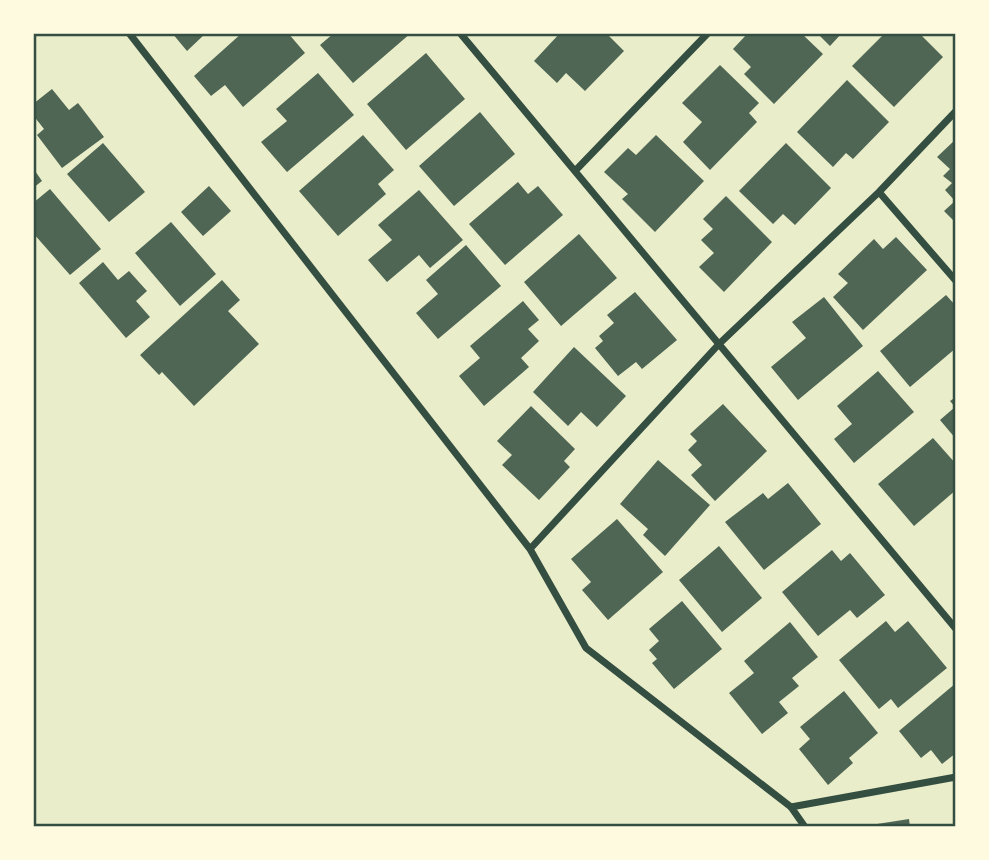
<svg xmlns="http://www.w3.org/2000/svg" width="989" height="860" viewBox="0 0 989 860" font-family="Raleway,sans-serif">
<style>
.building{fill:#4f6655}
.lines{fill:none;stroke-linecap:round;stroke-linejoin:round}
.minor{stroke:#344e41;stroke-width:7}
.neatline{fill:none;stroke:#344e41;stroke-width:2.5}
</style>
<rect width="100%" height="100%" fill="#e9edc9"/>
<path class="building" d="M 172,33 L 206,33 L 187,51 Z
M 242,33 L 288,33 L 305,53 L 243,107 L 225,85 L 211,96 L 194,76 Z
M 334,33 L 411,33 L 353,83 L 320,45 Z
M 560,33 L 606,33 L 624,51 L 585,91 L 566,73 L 557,83 L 534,61 Z
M 748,33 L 801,33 L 823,54 L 774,104 L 744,74 L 751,67 L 733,49 Z
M 817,33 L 842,33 L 830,46 Z
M 885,33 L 919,33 L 943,57 L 894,107 L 852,66 Z
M 426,53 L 465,99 L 406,150 L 367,104 Z
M 720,65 L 759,103 L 749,113 L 757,122 L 710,170 L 683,142 L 702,122 L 682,103 Z
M 318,73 L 354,115 L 287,172 L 261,142 L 287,121 L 276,109 Z
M 847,80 L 889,122 L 853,159 L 846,153 L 833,167 L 797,132 Z
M 52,89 L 69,110 L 78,103 L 104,137 L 62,168 L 37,135 L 44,129 L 33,115 L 33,104 Z
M 480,112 L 515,154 L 454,206 L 419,166 Z
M 363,135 L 394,170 L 378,184 L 386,194 L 338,236 L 299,191 Z
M 656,135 L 704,181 L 655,232 L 622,199 L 628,194 L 604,172 L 628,148 L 636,155 Z
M 956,139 L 956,223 L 944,211 L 955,201 L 945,190 L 952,183 L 943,176 L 950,169 L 937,157 Z
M 103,143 L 145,192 L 109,222 L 67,174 Z
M 786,143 L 831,188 L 795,225 L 783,214 L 773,224 L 739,191 Z
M 33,168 L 42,181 L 33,188 Z
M 518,182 L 528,194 L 538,186 L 563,215 L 505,265 L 469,224 Z
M 209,186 L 231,211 L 203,236 L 181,212 Z
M 50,189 L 101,249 L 70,275 L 33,233 L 33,203 Z
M 419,190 L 463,240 L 430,268 L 419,255 L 387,282 L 368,260 L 392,240 L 378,225 Z
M 726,196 L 772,242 L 724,292 L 699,267 L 714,253 L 701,240 L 713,229 L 703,219 Z
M 171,222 L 216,274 L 180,306 L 135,253 Z
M 579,234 L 617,278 L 561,326 L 524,282 Z
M 896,237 L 927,270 L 863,330 L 833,297 L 848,283 L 838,274 L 874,239 L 883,249 Z
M 466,245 L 501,286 L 438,339 L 416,313 L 438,294 L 426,280 Z
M 103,262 L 118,280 L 129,271 L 147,291 L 136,301 L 150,317 L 126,338 L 79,283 Z
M 222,280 L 240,300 L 228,311 L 259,344 L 194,406 L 162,372 L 159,375 L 140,355 Z
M 635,292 L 677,340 L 642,369 L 636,362 L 618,376 L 595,348 L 603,341 L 599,336 L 614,323 L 607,315 Z
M 946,295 L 956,306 L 956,348 L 910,387 L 880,351 Z
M 824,297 L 863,346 L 798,400 L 771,367 L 806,338 L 792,322 Z
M 523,301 L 539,320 L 528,329 L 539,341 L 521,358 L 529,367 L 484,406 L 459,376 L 480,358 L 470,346 Z
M 574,347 L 626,396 L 597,427 L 581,412 L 568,426 L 533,392 Z
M 878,371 L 914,412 L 854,463 L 834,439 L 852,424 L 837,406 Z
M 956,397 L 956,439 L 940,420 L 955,407 L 950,401 Z
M 723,404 L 767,451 L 715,501 L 691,475 L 702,465 L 688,450 L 697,441 L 690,434 Z
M 531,406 L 575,449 L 564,461 L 570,467 L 539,500 L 502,465 L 512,455 L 497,441 Z
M 933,438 L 956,464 L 956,490 L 914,526 L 878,484 Z
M 658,460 L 710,505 L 665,556 L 643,535 L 648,529 L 620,504 Z
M 788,483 L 821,524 L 764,570 L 725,522 L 763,493 L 768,499 Z
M 617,519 L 663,572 L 608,620 L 582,590 L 591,582 L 571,559 Z
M 719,546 L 762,598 L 722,632 L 679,580 Z
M 832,550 L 841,561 L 850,553 L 885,595 L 857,618 L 850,610 L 818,636 L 782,592 Z
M 682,601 L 722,649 L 674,689 L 652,663 L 657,659 L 649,650 L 659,641 L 649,629 Z
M 886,621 L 895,632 L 908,621 L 947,668 L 898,708 L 891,699 L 879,709 L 839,660 Z
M 790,622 L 818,657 L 792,678 L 799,686 L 779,702 L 788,713 L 762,734 L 729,693 L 754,673 L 744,661 Z
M 956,683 L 956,753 L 942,764 L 931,750 L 921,758 L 899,731 Z
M 844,691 L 878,733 L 849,758 L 853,763 L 828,785 L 799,749 L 810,739 L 800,727 Z
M 909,819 L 910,827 L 878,827 L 877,824 Z"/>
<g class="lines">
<path class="minor" d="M 129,33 L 530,549 L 586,648 L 791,807 L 805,827
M 460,33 L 956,629
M 575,171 L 708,33
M 879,192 L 956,281
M 530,549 L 719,344 L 879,192 L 956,111
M 791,807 L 956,777"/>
</g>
<rect width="989" height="860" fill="none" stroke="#fefae0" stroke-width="70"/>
<rect x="35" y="35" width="919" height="790" class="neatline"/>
</svg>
